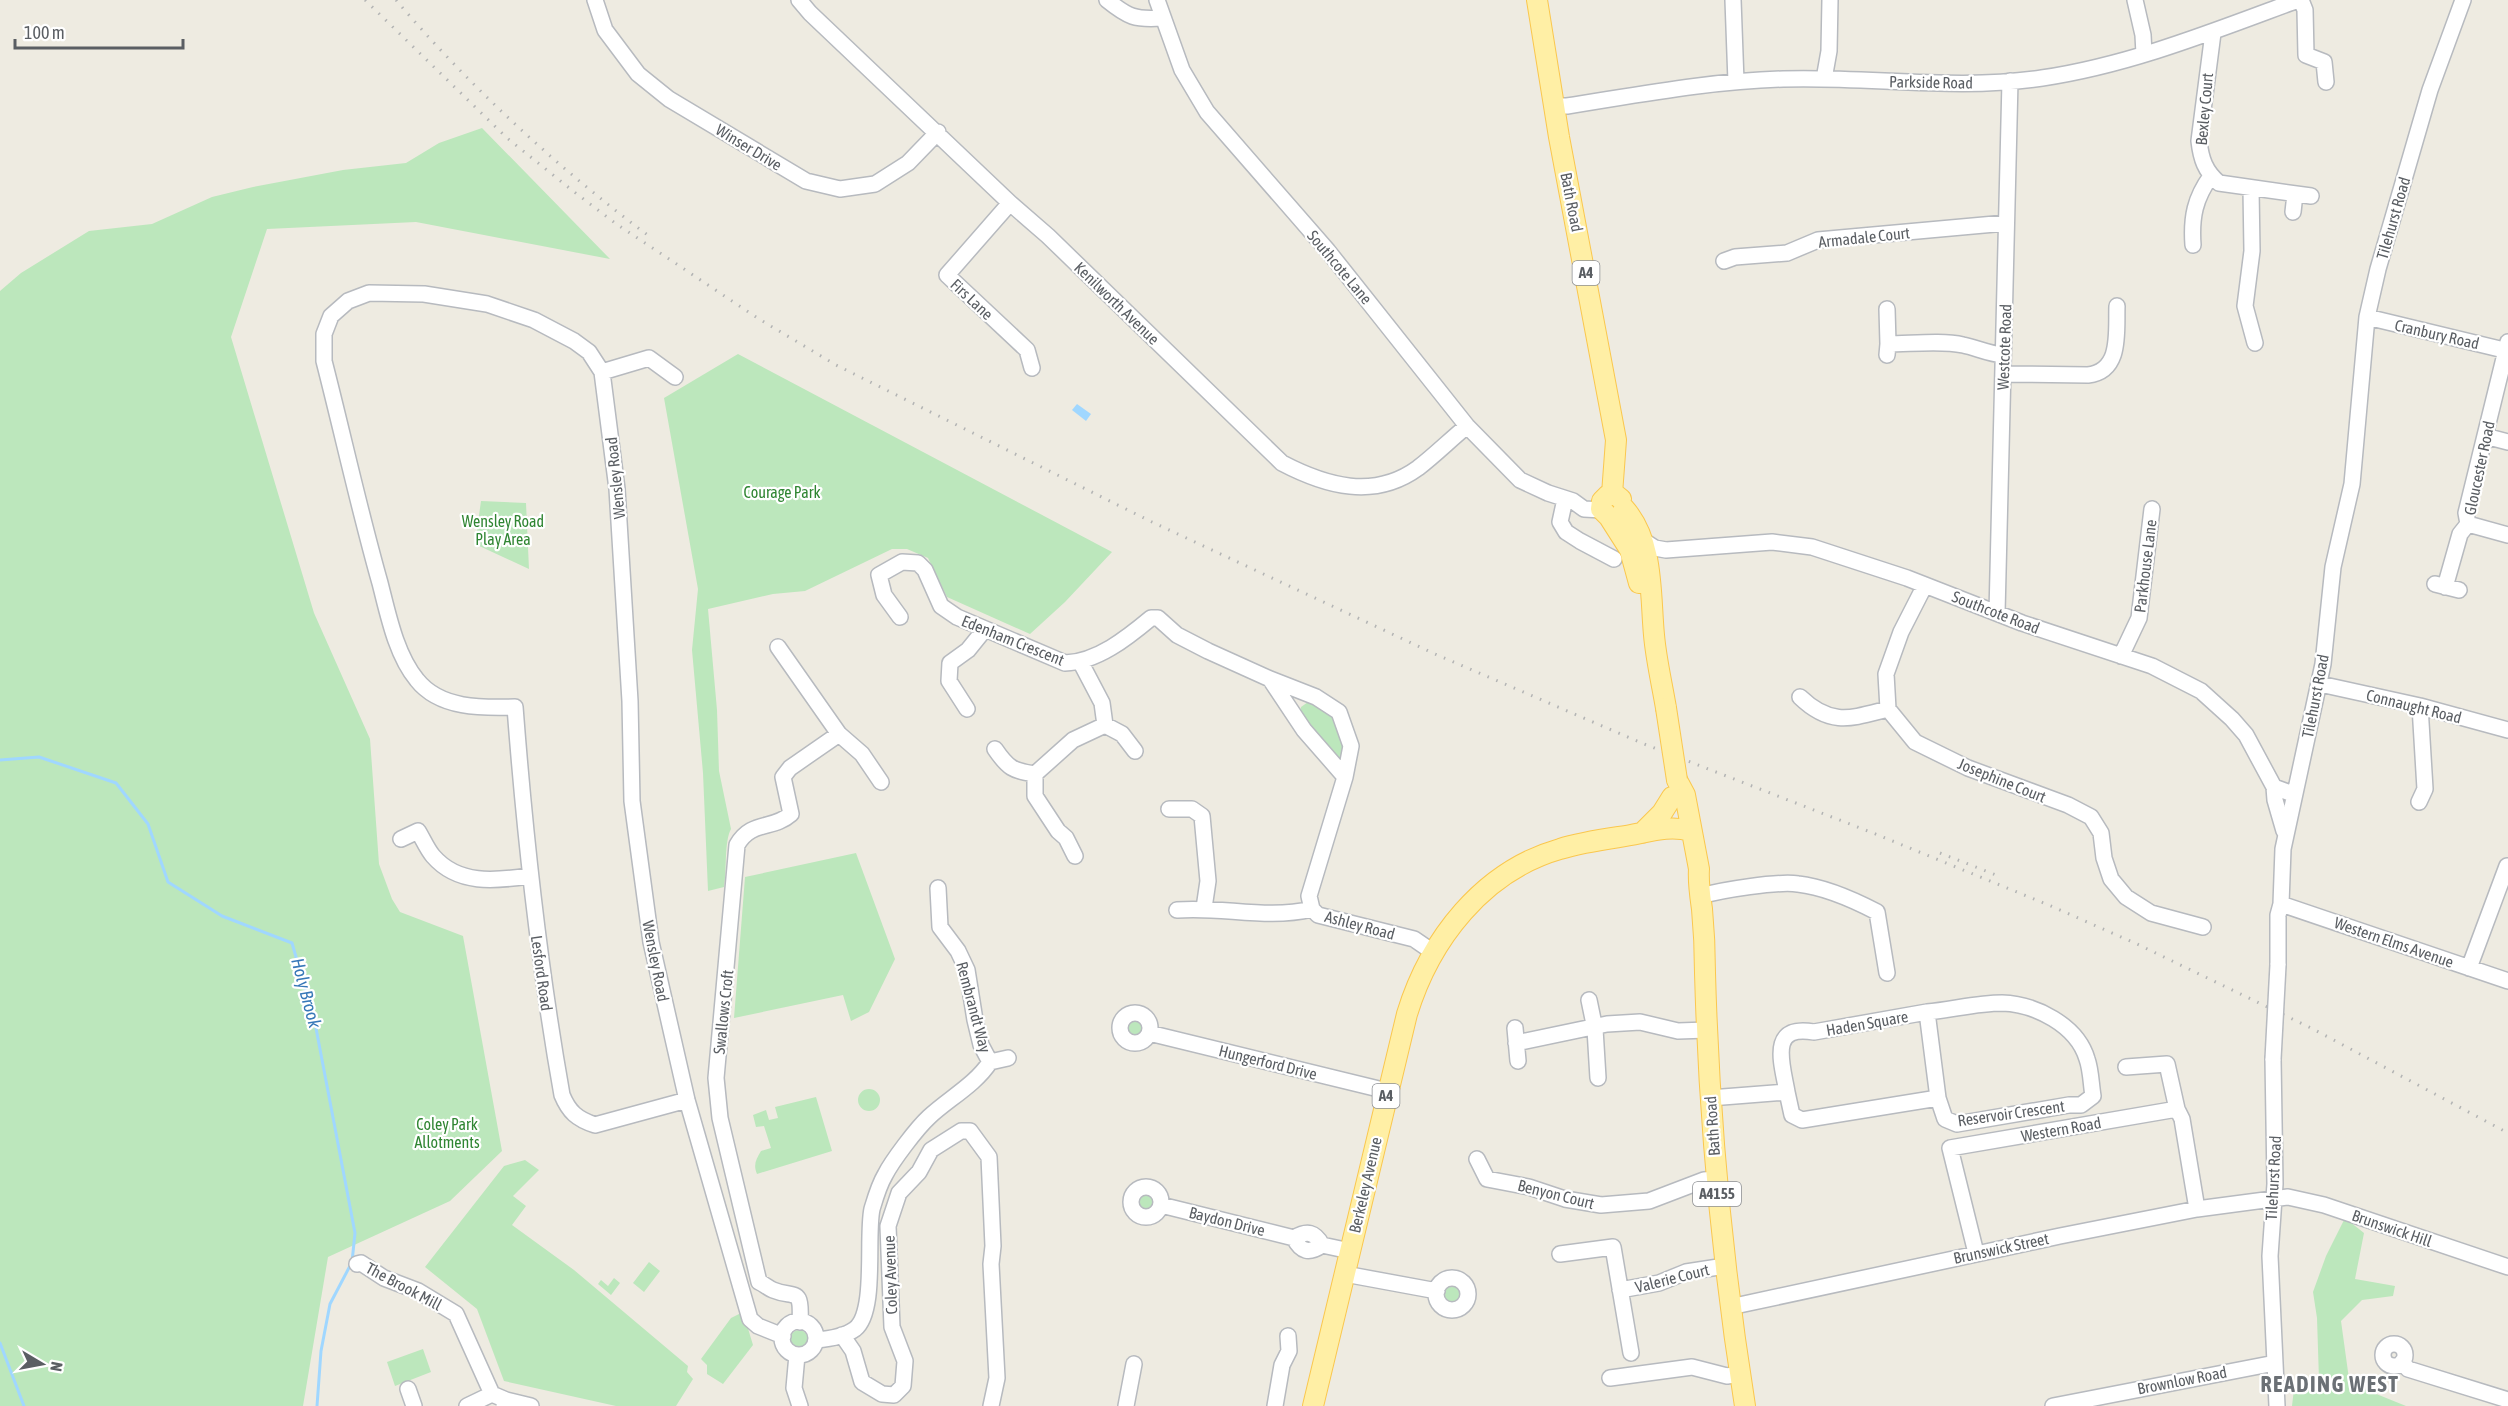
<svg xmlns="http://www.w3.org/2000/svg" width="2508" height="1406" viewBox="0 0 2508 1406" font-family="'Asap Condensed',sans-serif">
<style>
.green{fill:#bce7bc}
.water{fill:#a0d7ff}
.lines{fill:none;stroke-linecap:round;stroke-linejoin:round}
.stream{stroke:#a0d7ff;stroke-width:3}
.minor-casing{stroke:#b7babf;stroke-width:18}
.major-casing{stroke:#fac74e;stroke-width:22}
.minor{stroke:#fff;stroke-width:15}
.major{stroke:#ffefa5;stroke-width:20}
.rail{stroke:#b3b4b4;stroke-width:3;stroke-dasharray:1.5 8;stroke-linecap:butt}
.minor-bridge-casing{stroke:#b7babf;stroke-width:18;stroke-linecap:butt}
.major-bridge-casing{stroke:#fac74e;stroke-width:22;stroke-linecap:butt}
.minor-bridge{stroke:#fff;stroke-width:15}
.major-bridge{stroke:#ffefa5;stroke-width:20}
.labels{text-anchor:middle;stroke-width:4.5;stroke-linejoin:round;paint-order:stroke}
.shield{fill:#fff;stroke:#8c8e92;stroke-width:1.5}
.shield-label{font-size:15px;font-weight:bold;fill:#5a5e63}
.street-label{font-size:16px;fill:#5a5e63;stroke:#fff}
.park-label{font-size:16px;fill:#2f8532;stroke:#fff}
.water-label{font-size:18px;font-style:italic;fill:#3778b8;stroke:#fff}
.district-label{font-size:22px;font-weight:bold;letter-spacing:1.5px;fill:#6b7075;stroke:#fff}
</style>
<rect width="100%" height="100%" fill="#eeebe1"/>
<path class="green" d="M 482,128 L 610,259 L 416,222 L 267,229 L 231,337 L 314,613 L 370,739 L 379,864 L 392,899 L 400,912 L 463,936 L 502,1151 L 450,1201 L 328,1257 L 303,1406 L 0,1406 L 0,291 L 21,273 L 89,231 L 152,224 L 212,197 L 253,187 L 343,170 L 406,163 L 439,143 Z
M 738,354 L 1112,552 L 1065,602 L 1030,634 L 947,597 L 928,558 L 907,549 L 892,549 L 805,591 L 773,594 L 708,609 L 717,710 L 719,771 L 731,829 C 724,842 727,871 724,887 L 708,891 L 703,773 L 692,650 L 698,589 L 664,398 Z
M 481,501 L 526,503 L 529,569 L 475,544 Z
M 1308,702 L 1331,711 L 1345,732 L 1343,757 L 1334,758 L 1300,715 L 1301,707 Z
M 856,853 L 895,959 L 869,1012 L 851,1021 L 843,995 L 734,1018 L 745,877 Z
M1124 1028a10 10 0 1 1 20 0a10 10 0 1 1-20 0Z
M858 1100a11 11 0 1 1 22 0a11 11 0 1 1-22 0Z
M 816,1097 L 832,1151 L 757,1174 C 753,1165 756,1159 761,1151 L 771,1148 L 764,1126 L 756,1127 L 753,1115 L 766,1110 L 769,1120 L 778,1118 L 775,1107 Z
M 525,1160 L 539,1170 L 513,1196 L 526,1206 L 512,1225 L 574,1270 L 688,1366 L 687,1372 L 693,1379 L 676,1406 L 616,1406 L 504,1381 L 477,1309 L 425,1267 L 504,1166 Z
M1137 1202a9 9 0 1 1 18 0a9 9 0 1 1-18 0Z
M 2345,1218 L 2364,1233 L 2355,1279 L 2395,1286 L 2393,1296 L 2362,1300 L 2341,1321 L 2349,1379 L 2364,1389 L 2406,1406 L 2292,1406 L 2294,1389 L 2316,1388 L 2319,1380 L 2317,1318 L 2313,1292 L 2326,1256 Z
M 649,1262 L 660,1271 L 644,1292 L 633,1283 Z
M 614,1278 L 620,1283 L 611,1295 L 598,1284 L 601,1280 L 608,1286 Z
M1443 1293a9 9 0 1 1 18 0a9 9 0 1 1-18 0Z
M 743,1312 L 753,1345 L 723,1384 L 707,1374 L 707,1365 L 701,1359 L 731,1318 Z
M790 1339a9 9 0 1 1 18 0a9 9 0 1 1-18 0Z
M 423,1349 L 431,1372 L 395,1386 L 387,1362 Z"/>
<path class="water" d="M 1077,404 L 1091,414 L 1086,421 L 1072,410 Z"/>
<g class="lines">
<path class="stream" d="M 0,760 L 39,757 L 116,783 L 148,824 L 168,882 L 222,916 L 292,943 L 315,1023 L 355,1233 L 352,1262 L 330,1304 L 321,1351 L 317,1406
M 0,1343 L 24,1406"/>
<g class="minor-casing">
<path id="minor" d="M 595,0 L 605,30 L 638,74 L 669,99 L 806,181 L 840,189 L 875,184 L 908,163 L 938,132
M 799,0 L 810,13 L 1010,203 L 1048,236 L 1282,463 C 1326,486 1374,500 1418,468 C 1435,455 1451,439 1467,426
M 1107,0 C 1128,17 1135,20 1162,18
M 1157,0 L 1182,70 L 1207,112 L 1328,251 L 1467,426 L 1520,480 L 1548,493 L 1573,501 L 1584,509 L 1602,510
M 1733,0 L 1736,82
M 2135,0 L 2143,35 L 2144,54
M 2301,0 L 2305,10 L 2306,55 L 2324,62 L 2326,82
M 2213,33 L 2199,141 C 2201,159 2205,171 2219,183 L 2311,196
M 1824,79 L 1829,51 L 1830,0
M 1553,106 L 1567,106 C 1638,95 1711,81 1783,79 C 1869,76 1956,91 2042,78 C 2130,65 2214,31 2298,0
M 2251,189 L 2252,251 L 2245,306 L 2255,343
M 1010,203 L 947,275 L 1027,350 L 1032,368
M 2293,212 L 2295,194
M 2193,245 C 2191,217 2195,198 2211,176
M 1724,261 L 1735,257 L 1787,253 L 1818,240 L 2006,223
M 1887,309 L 1888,344
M 2367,317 L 2508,351
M 1887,355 L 1888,344 C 1910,344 1942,340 1963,345 C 1977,348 1989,354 2003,355
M 602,372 L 649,358 L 675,377
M 2003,374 L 2088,375 C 2122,371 2116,332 2117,306
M 2485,436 L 2508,442
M 1565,499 L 1560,522 L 1566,532 L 1580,541 L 1614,559
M 2468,524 L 2466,513 L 2508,342
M 2468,524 L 2508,535
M 1641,539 L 1655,548 L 1666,550 L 1772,542 L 1812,547 L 1907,578 L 2022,623 L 2152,666 L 2201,691 L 2232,719 L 2246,735 L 2274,787 L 2293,794
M 2435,584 L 2459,590
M 1925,585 L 1901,632 L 1886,674 L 1888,709 L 1915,742 L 1968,768 L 2068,805 L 2091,817 L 2101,833 L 2104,858 L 2111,879 L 2126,897 L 2151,913 L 2203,927
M 2445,587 L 2460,534 L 2468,524
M 1997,613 L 2010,81
M 900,617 L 884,595 L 879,575 L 902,562 L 918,563 L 925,570 L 941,606 L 957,617 L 1065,663 C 1097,662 1127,638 1151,618 L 1158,618 L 1177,635 L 1208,651 L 1270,679 L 1316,697 L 1339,712 L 1351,746 L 1345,777 L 1309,896 L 1312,909
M 778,647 L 839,734 L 862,754 L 881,782
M 2121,656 L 2139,618 L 2152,509
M 1270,679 L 1304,730 L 1345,777
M 2320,684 L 2420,706 L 2508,730
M 1800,697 C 1831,727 1852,718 1888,709
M 967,709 L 949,681 L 950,663 L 968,650 L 985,629
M 1105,725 L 1122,734 L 1135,751
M 995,749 C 1008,768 1013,771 1035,774
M 2274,787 L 2275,800 L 2284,831
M 2419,802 L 2425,789 L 2420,706
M 1169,809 L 1192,809 L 1202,816 L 1208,881 L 1204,908
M 401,839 L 418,831 C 423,839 427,849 433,856 C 458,885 495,881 529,876
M 1075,856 L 1066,838 L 1058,831 L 1035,796 L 1035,774 L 1073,740 L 1105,725 L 1102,703 L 1081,663
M 1701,896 C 1721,890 1778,881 1798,884 C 1825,887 1852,899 1877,912 L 1887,973
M 2281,904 L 2508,981
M 1312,909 L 1318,915 L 1414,939 L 1433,952
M 1177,910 C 1222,906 1266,920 1312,909
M 2278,965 L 2278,915 L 2281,904 L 2283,849 L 2323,664 L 2333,567 L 2352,484 L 2367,317 L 2378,269 L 2430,90 L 2463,0
M 2469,968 L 2507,866
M 1589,1000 L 1595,1029 L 1598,1078
M 1927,1012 C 1951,1010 1977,1003 2002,1003 C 2035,1004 2077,1025 2087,1059 C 2091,1070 2091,1084 2093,1096 L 2081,1105 L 2069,1105 L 1957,1124 L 1945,1119 L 1938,1098
M1120 1028a15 15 0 1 1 30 0a15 15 0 1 1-30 0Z
M 1515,1028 L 1518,1061
M 1149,1033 L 1387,1091
M 1516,1043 L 1607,1024 L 1640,1022 L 1678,1031 L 1707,1030
M 2273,1059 L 2275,1184 L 2270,1256 L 2277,1406
M 990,1062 L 1008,1058
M 2126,1067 L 2167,1064 L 2177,1109
M 1710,1098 L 1787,1092 C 1782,1063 1768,1024 1814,1032 L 1927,1012 L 1938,1098 L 1802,1120 L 1792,1115 L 1787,1092
M 687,1100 L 595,1125 C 577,1119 569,1112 562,1095 C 539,966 525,838 515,707 C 482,708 440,709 417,680 C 396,655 388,614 380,583 C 359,509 343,435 324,361 L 324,334 L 331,316 L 348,301 L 369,293 L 424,294 L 487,304 L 534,320 L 574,341 L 589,352 L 602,372 L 617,489 L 630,701 L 632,801 L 651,942 L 687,1100 L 750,1319 L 758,1326 L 783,1336
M 1477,1159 L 1487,1179 L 1529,1187 L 1565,1199 L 1601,1205 L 1649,1201 L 1704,1180 L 1716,1179
M1131 1202a15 15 0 1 1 30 0a15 15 0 1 1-30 0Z
M 1161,1205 L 1294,1238 C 1307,1230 1315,1232 1322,1245 L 1350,1251
M 1294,1238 C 1301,1252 1309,1254 1322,1245
M 1976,1253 L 1950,1148 L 2177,1109 L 2182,1119 L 2197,1209
M 1560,1254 L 1613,1247 L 1631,1353
M 357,1264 L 361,1263 L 384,1278 L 418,1291 L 456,1314 L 492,1394 L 506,1400
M 1345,1274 L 1437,1291
M1436 1294a16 16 0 1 1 32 0a16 16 0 1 1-32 0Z
M 1620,1290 L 1659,1283 L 1686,1272 L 1725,1266
M 1730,1307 L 2060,1236 L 2197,1209 L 2288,1197 L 2324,1205 L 2508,1267
M782 1338a17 17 0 1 1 34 0a17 17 0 1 1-34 0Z
M 800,1322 C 802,1286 795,1299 773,1290 C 768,1288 764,1284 759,1282 L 720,1118 L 716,1078 L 737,845 C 751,820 773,830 791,814 L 783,777 L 790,768 L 839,734
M 842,1335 L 853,1351 L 862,1382 L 882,1394 L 894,1395 L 903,1386 L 905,1361 L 892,1327 L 888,1226 L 899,1193 L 919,1172 L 931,1150 L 961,1131 L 970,1131 L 989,1157 L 993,1246 L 991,1264 L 997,1378 L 991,1406
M 816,1340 C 829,1339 844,1337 855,1329 C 877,1312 866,1236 872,1209 C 875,1199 879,1185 885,1175 C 892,1161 917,1128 929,1117 C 948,1099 975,1085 990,1062 L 981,1045 L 975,1020 L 967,970 L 958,951 L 940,927 L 938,888
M2383 1355a11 11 0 1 1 22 0a11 11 0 1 1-22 0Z
M 797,1355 L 794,1388 L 800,1406
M 2402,1362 L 2408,1369 L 2508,1400
M 1610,1378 L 1692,1367 L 1727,1376 L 1740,1374
M 408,1389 L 414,1406
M 467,1406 L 492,1394
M 504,1406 L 506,1400 L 531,1406
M 1126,1406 L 1134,1364
M 1275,1406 L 1282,1365 L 1289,1351 L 1288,1336
M 2053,1406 L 2275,1363"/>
</g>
<g class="major-casing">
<path id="major" d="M 1537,0 L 1559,137 L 1616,440 L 1612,494
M 1621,499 L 1616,495 L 1608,495 L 1602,501 L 1601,509 L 1609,517 L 1630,550 L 1639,583
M 1624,508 C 1654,542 1650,593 1654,635 C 1656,659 1662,684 1666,708
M 1677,780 L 1685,795 L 1699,869 C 1698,883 1700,895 1702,909 C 1704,930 1705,951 1705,973 C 1709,1118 1722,1262 1745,1406
M 1642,833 L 1662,813 L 1672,797
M 1313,1406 L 1407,1014 C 1430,939 1483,871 1560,849 C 1579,843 1599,840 1619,837 C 1644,834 1666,824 1691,831"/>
</g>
<use href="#minor" class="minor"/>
<use href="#major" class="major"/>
<path class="rail" d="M 365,0 L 507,138 L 573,191 L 615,223 L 759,319 L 836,365 L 1152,522 L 1435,654 L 1644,744 L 1873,833 L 2051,906 L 2137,944 L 2313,1029 L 2508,1133
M 396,0 C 467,84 560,170 649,236
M 1940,853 L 1996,875"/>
<g class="minor-bridge-casing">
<path id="minor-bridge" d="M 2273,1059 L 2278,965"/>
</g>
<g class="major-bridge-casing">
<path id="major-bridge" d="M 1666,708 L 1677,780"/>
</g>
<use href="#minor-bridge" class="minor-bridge"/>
<use href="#major-bridge" class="major-bridge"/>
</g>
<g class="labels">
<g class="shield">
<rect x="1572.5" y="261" width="27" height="24" rx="4.5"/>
<rect x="1372.5" y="1084" width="27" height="24" rx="4.5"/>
<rect x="1693" y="1182" width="48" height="24" rx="4.5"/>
</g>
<g class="shield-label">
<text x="1586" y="278">A4</text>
<text x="1386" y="1101">A4</text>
<text x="1717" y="1199">A4155</text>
</g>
<g class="street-label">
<text transform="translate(1931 82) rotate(1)" y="6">Parkside Road</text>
<text transform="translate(2204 109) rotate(-85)" y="6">Bexley Court</text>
<text transform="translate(749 147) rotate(31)" y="6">Winser Drive</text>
<text transform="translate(1572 202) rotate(79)" y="6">Bath Road</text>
<text transform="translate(2393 218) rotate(-74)" y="6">Tilehurst Road</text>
<text transform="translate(1864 237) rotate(-6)" y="6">Armadale Court</text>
<text transform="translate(1340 267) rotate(50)" y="6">Southcote Lane</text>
<text transform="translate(972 299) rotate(43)" y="6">Firs Lane</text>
<text transform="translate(1117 303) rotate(44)" y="6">Kenilworth Avenue</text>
<text transform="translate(2437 334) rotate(13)" y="6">Cranbury Road</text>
<text transform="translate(2004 347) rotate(-88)" y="6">Westcote Road</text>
<text transform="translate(2479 468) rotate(-78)" y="6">Gloucester Road</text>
<text transform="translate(615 478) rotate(-96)" y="6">Wensley Road</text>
<text transform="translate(2145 566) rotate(-83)" y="6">Parkhouse Lane</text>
<text transform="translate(1996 612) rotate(21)" y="6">Southcote Road</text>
<text transform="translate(1013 640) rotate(22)" y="6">Edenham Crescent</text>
<text transform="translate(2315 696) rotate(-79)" y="6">Tilehurst Road</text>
<text transform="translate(2414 706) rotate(14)" y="6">Connaught Road</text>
<text transform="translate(2002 780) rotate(22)" y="6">Josephine Court</text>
<text transform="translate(1360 925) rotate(15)" y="6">Ashley Road</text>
<text transform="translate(2394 942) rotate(19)" y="6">Western Elms Avenue</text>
<text transform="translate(656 961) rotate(79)" y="6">Wensley Road</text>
<text transform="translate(542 973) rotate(82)" y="6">Lesford Road</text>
<text transform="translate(974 1007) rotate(75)" y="6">Rembrandt Way</text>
<text transform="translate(723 1012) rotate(-84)" y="6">Swallows Croft</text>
<text transform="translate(1867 1023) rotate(-10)" y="6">Haden Square</text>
<text transform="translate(1268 1062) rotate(14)" y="6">Hungerford Drive</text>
<text transform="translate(2011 1113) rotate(-8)" y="6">Reservoir Crescent</text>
<text transform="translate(1712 1126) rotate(-94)" y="6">Bath Road</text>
<text transform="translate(2061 1129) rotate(-10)" y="6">Western Road</text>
<text transform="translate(2273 1178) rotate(-87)" y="6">Tilehurst Road</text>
<text transform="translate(1365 1185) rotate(-77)" y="6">Berkeley Avenue</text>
<text transform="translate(1556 1194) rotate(14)" y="6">Benyon Court</text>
<text transform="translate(1227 1221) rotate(14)" y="6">Baydon Drive</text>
<text transform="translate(2392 1228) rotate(19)" y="6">Brunswick Hill</text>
<text transform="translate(2001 1248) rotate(-12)" y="6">Brunswick Street</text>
<text transform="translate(890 1275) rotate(-92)" y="6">Coley Avenue</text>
<text transform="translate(1672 1278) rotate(-14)" y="6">Valerie Court</text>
<text transform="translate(404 1286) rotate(28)" y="6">The Brook Mill</text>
<text transform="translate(2182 1380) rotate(-11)" y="6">Brownlow Road</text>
</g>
<g class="park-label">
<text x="782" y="498">Courage Park</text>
<text x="503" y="527">Wensley Road<tspan x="503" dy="18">Play Area</tspan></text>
<text x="447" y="1130">Coley Park<tspan x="447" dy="18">Allotments</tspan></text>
</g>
<g class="water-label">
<text transform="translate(306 993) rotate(75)" y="6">Holy Brook</text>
</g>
<g class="district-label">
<text x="2330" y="1392">READING WEST</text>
</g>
</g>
<g transform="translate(42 1364) rotate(100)" stroke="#ffffff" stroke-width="4.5" paint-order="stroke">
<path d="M0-4.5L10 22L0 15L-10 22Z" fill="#5a5e63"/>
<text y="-9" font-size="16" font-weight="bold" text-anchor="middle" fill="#5a5e63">N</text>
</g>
<path d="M15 39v9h168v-9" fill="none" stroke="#5a5e63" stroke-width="3"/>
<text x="24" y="39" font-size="18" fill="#5a5e63" stroke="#ffffff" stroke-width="4.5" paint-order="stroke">100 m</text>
</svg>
